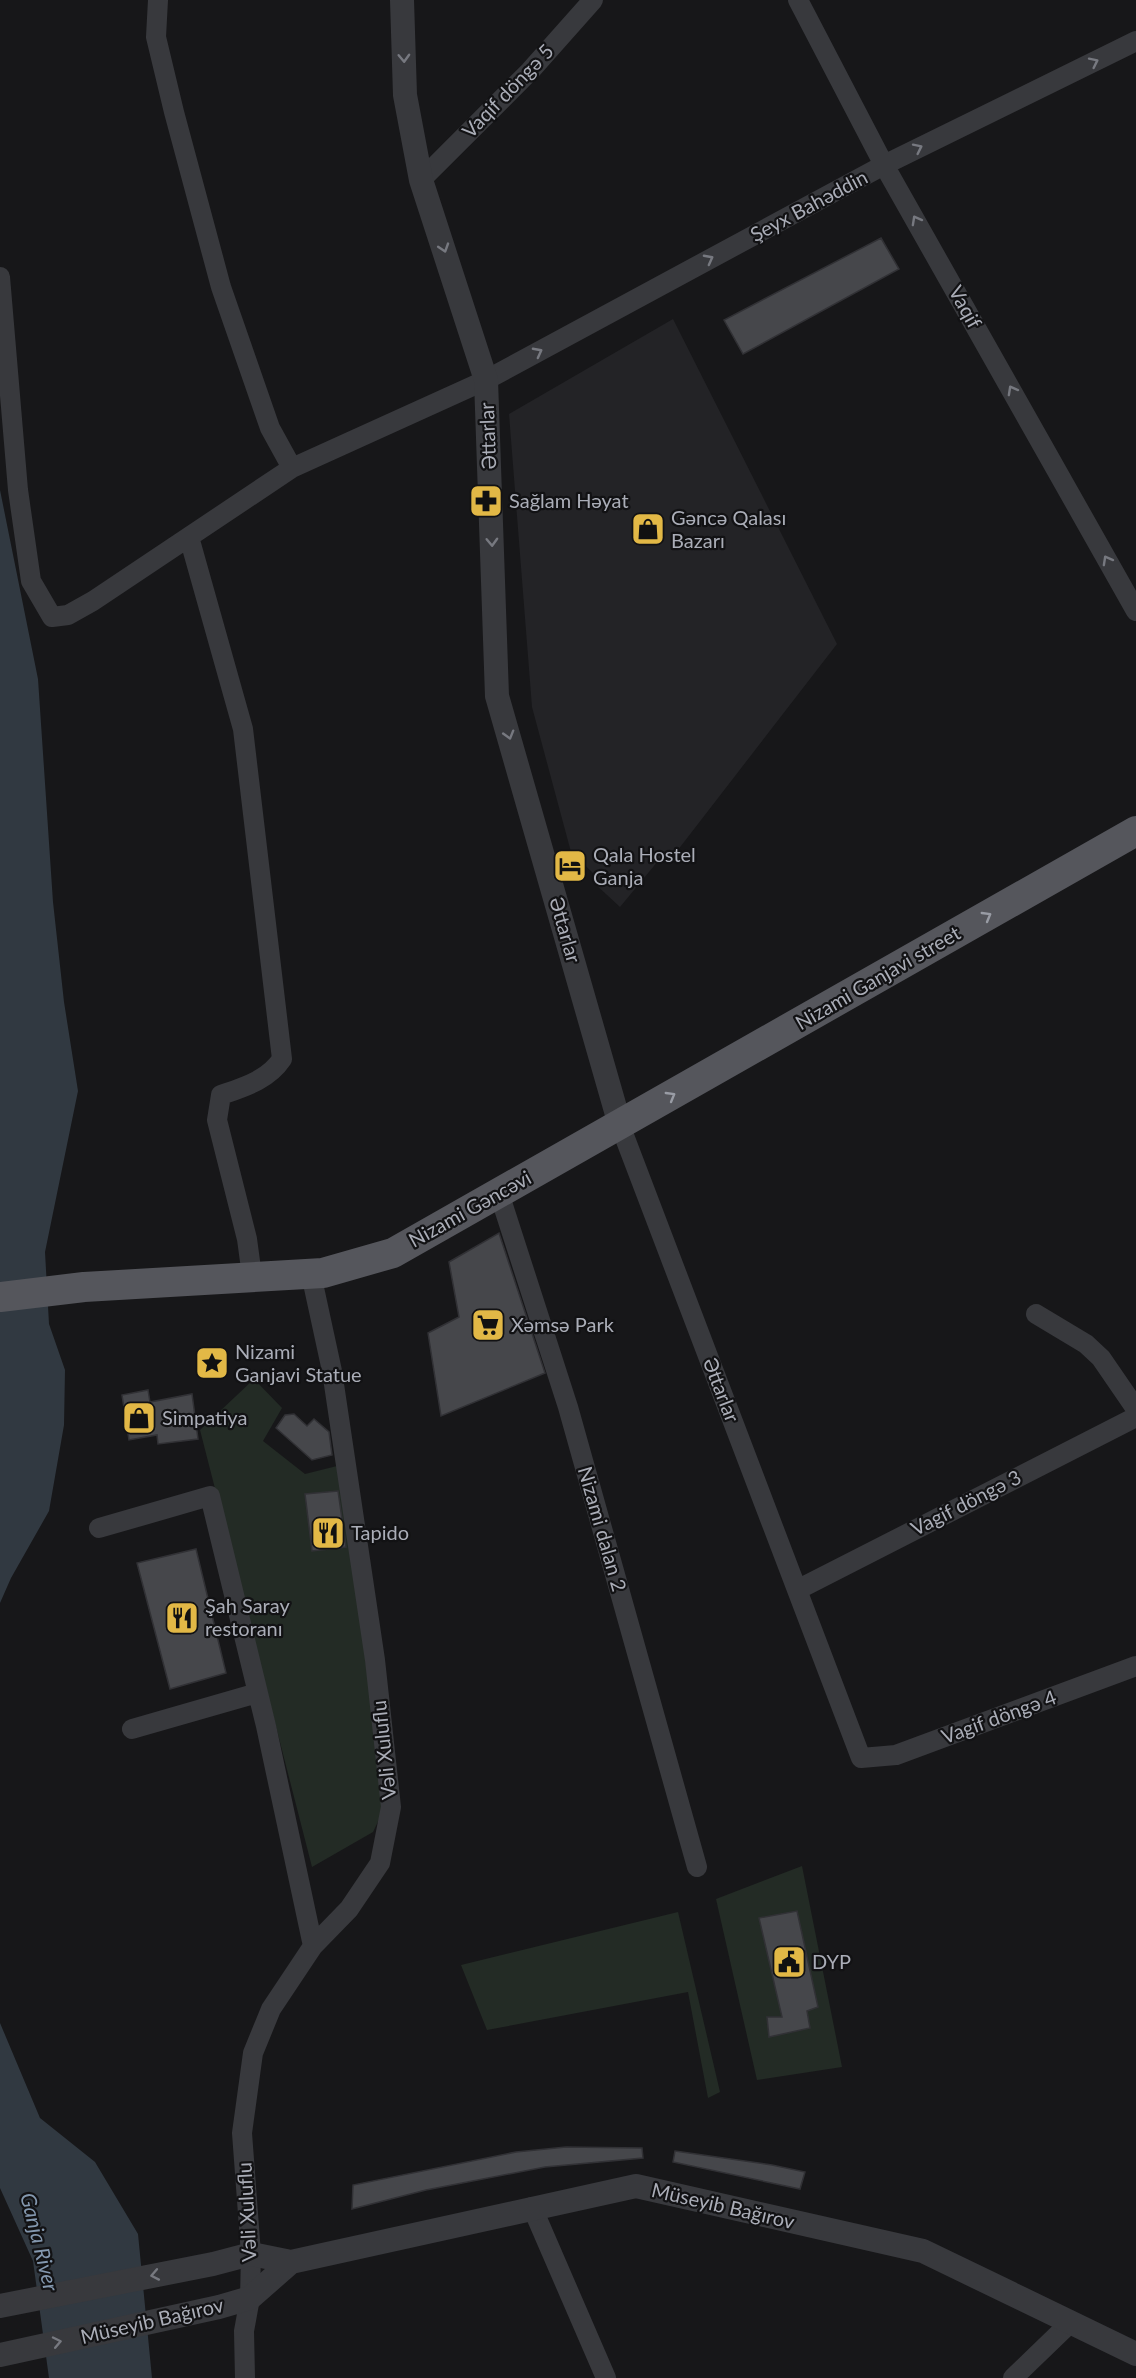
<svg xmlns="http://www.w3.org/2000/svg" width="1136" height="2378" viewBox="0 0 1136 2378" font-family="Lato,sans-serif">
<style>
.built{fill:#232326}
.green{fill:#232b25}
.water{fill:#313941}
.building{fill:#46474b;stroke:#313135;stroke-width:1.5}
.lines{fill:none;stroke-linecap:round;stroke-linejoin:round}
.minor{stroke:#38393d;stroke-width:20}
.tertiary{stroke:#38393d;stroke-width:24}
.primary{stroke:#55565c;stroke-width:30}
.oneway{stroke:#777980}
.oneway2{stroke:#999ca5}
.labels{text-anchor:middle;stroke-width:4.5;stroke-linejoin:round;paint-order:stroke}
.street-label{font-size:20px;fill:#aaadb7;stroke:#121214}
.poi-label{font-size:20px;fill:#aaadb7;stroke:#121214;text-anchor:start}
.water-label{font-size:21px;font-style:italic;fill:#8498af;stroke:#121214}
</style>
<rect width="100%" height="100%" fill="#171719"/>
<path class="built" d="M 673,319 L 837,644 L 674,855 L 663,855 L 620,907 L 593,882 L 594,874 L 571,852 L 532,707 L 509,414 Z"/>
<path class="green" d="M 254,1379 L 282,1408 L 263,1441 L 305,1474 L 337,1466 L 355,1581 L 385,1807 L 373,1832 L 312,1867 L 200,1430 Z
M 802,1866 L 842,2067 L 757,2080 L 716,1899 Z
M 678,1912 L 720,2092 L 708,2098 L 688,1992 L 487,2030 L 461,1965 Z"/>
<path class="water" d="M 0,490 L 38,679 L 53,902 L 64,1002 L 78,1091 L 45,1252 L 49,1324 L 65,1370 L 64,1425 L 49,1511 L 11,1578 L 0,1603 Z
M 0,2023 L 40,2118 L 95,2162 L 138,2234 L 152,2378 L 49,2378 L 33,2261 L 0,2188 Z"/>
<path class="building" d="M 881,238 L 899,269 L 743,354 L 724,320 Z
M 499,1233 L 545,1373 L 441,1416 L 428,1333 L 459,1317 L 449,1262 Z
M 148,1390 L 150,1402 L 192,1394 L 198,1439 L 158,1444 L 157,1435 L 129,1440 L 122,1395 Z
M 294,1414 L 307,1426 L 314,1419 L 329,1432 L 332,1455 L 312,1460 L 276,1428 L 285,1415 Z
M 338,1491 L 346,1547 L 312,1551 L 305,1494 Z
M 196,1549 L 226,1673 L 170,1689 L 137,1563 Z
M 797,1911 L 818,2007 L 807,2011 L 810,2028 L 769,2037 L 767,2017 L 782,2017 L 759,1918 Z
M 566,2147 L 642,2148 L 643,2158 L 545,2167 L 426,2190 L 352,2209 L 353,2185 L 516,2152 Z
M 675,2151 L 772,2165 L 805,2172 L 800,2189 L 673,2162 Z"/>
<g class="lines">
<path class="minor" d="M 158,0 L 156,37 L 174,112 L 221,287 L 270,428 L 292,468
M 798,0 L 884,165 L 1136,611
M 421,180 L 530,71 L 593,0
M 0,277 L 18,490 L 31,581 L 52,617 L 68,615 L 93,601 L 292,468 L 486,380 L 884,165 L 1136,41
M 189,537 L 243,729 L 282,1059 C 268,1080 244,1087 221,1095 L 217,1120 L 247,1239 L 252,1276
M 620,1125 L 861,1758 L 896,1755 L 1136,1666
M 499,1193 L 568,1407 L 697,1867
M 1036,1314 L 1086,1344 L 1101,1358 L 1136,1409
M 99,1528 L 210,1496 L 266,1726 L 313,1946
M 797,1590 L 1136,1417
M 132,1729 L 257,1693
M 532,2207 L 606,2378
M 245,2378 L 244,2331 L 250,2298 L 251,2254 L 242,2133 L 253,2053 L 271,2009 L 313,1946 L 349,1909 L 380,1863 L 391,1807 L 375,1660 L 332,1371 L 311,1274
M 1013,2378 L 1071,2322"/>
<path class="tertiary" d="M 402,0 L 405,95 L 421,180 L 486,380 L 497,696 L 620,1125
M 0,2306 L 213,2264 L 251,2254 L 291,2262 L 636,2186 L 923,2251 L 1136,2354
M 0,2355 L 219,2307 L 250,2298 L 291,2262"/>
<path class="primary" d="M 0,1297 L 84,1287 L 323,1273 L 393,1253 L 1136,831"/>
</g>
<defs><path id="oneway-chevron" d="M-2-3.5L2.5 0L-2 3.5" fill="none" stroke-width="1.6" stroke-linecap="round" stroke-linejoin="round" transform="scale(1.5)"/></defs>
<g class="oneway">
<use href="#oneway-chevron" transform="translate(404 58) rotate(88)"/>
<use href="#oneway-chevron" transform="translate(1094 62) rotate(-26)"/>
<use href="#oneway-chevron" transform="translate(918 148) rotate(-26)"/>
<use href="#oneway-chevron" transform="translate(916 220) rotate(-119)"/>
<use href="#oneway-chevron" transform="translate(444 248) rotate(72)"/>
<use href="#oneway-chevron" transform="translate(709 259) rotate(-28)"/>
<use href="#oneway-chevron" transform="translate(538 352) rotate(-28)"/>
<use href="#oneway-chevron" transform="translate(1012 390) rotate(-119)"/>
<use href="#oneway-chevron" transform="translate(492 542) rotate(88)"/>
<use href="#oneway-chevron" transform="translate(1107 560) rotate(-119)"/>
<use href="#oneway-chevron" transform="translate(509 735) rotate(74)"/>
<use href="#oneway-chevron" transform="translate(155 2275) rotate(169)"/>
<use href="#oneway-chevron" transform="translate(57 2342) rotate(-12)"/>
</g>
<g class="oneway2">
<use href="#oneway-chevron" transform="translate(987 916) rotate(-30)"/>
<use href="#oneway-chevron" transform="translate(671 1096) rotate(-30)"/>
</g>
<defs>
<g id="pharmacy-square" transform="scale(1.725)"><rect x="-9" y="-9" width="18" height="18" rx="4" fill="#e2b846" stroke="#121214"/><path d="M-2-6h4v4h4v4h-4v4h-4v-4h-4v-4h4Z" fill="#111"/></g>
<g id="shop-square" transform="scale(1.725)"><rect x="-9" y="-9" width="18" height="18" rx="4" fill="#e2b846" stroke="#121214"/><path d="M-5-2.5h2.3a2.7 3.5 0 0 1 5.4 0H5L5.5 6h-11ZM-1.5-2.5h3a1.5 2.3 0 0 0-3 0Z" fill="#111"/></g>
<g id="hotel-square" transform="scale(1.725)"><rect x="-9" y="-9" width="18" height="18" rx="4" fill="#e2b846" stroke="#121214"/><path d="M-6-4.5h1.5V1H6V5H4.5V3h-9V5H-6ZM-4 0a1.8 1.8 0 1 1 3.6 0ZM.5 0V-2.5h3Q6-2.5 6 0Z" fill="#111"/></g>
<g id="supermarket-square" transform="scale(1.725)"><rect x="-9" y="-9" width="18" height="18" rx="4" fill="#e2b846" stroke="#121214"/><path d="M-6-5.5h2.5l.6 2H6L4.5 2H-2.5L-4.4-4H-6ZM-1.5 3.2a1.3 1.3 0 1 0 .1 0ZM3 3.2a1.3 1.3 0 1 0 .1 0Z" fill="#111"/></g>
<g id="sight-square" transform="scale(1.725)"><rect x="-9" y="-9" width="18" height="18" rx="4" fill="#e2b846" stroke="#121214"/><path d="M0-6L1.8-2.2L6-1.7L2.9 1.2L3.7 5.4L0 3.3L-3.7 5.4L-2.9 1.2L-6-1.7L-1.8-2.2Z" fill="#111"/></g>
<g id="restaurant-square" transform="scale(1.725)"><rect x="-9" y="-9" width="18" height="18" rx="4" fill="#e2b846" stroke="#121214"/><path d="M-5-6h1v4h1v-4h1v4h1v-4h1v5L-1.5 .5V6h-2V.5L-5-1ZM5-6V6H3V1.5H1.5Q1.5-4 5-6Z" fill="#111"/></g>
<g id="civic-square" transform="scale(1.725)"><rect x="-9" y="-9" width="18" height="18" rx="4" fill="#e2b846" stroke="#121214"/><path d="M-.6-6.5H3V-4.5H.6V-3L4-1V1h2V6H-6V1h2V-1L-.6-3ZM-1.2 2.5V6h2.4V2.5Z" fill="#111"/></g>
</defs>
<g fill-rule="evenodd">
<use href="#pharmacy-square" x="486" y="501"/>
<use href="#shop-square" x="648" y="529"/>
<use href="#hotel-square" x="570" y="866"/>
<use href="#supermarket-square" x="488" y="1325"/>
<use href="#sight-square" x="212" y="1363"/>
<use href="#shop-square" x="139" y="1418"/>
<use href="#restaurant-square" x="328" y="1533"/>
<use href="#restaurant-square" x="182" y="1618"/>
<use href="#civic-square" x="789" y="1962"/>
</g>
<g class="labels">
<g class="street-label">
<text transform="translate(508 91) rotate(-46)" y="7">Vaqif döngə 5</text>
<text transform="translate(809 206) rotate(-28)" y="7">Şeyx Bahəddin</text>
<text transform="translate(965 307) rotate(61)" y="7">Vaqif</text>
<text transform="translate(488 436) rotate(-92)" y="7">Əttarlar</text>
<text transform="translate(565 930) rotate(74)" y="7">Əttarlar</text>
<text transform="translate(878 978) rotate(-30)" y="7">Nizami Ganjavi street</text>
<text transform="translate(470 1209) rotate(-29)" y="7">Nizami Gəncəvi</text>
<text transform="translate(721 1390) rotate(69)" y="7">Əttarlar</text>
<text transform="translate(966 1503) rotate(-27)" y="7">Vagif döngə 3</text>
<text transform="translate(602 1529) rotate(74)" y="7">Nizami dalan 2</text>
<text transform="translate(999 1717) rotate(-20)" y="7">Vagif döngə 4</text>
<text transform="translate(384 1750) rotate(-96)" y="7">Vəli Xuluflu</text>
<text transform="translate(723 2206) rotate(13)" y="7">Müseyib Bağırov</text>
<text transform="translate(247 2212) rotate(-93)" y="7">Vəli Xuluflu</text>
<text transform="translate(152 2321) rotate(-13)" y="7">Müseyib Bağırov</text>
</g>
<g class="poi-label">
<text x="509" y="508">Sağlam Həyat</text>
<text x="671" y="525">Gəncə Qalası<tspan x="671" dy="23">Bazarı</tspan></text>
<text x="593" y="862">Qala Hostel<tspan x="593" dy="23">Ganja</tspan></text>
<text x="511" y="1332">Xəmsə Park</text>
<text x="235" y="1359">Nizami<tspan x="235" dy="23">Ganjavi Statue</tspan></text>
<text x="162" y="1425">Simpatiya</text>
<text x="351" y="1540">Tapido</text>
<text x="205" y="1613">Şah Saray<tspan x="205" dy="23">restoranı</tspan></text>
<text x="812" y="1969">DYP</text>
</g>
<g class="water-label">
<text transform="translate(39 2242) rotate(76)" y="7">Ganja River</text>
</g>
</g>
</svg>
